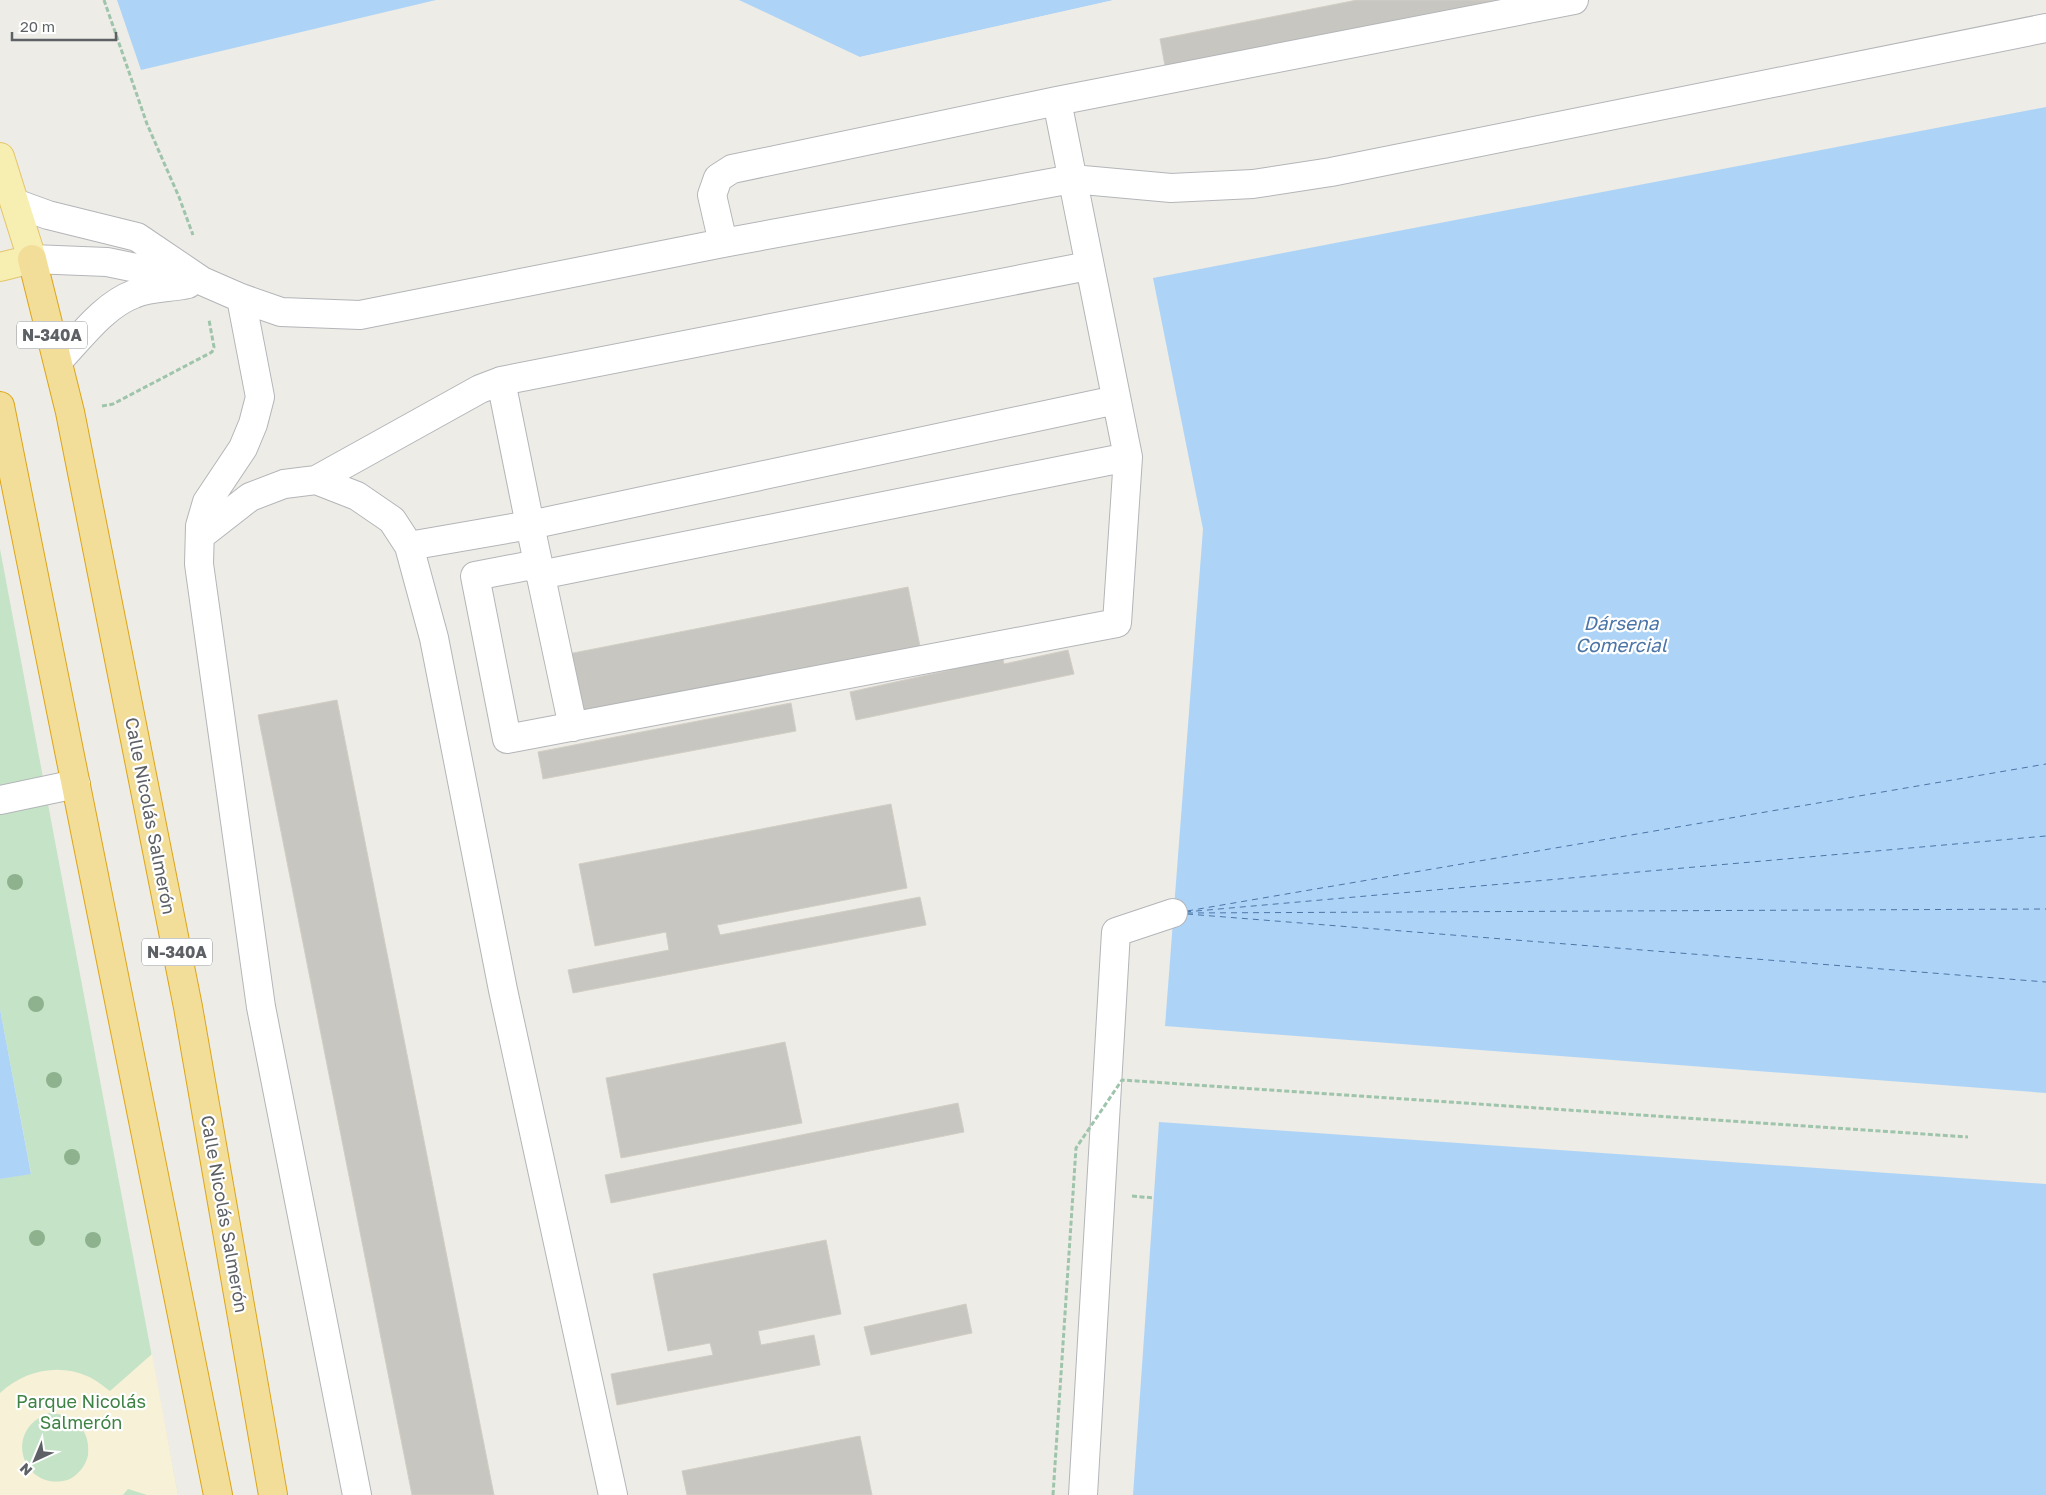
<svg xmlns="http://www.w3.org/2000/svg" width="2046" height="1495" viewBox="0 0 2046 1495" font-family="'Golos Text',sans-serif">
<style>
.green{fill:#c5e3c6}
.sand{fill:#f7f1d8;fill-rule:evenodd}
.water{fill:#add4f7}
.pier{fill:#eeece6}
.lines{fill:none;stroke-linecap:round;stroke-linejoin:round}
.ferry{stroke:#4c75a7;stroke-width:1;stroke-dasharray:6 5;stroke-linecap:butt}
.building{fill:#c7c6c0;stroke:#d2cec5}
.minor-casing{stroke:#b3b5b9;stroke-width:30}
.major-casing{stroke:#e3c569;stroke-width:30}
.highway-casing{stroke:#dda517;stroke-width:30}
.path{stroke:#9ec4ab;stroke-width:3;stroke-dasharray:5 2.5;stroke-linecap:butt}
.minor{stroke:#fff;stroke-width:28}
.major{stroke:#f7eeb2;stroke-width:28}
.highway{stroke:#f2de98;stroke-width:28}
.path-bridge{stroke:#9ec4ab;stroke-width:3;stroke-dasharray:5 2.5;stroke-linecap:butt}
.tree{fill:#8db28d}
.labels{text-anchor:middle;stroke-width:4.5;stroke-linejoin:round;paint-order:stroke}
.shield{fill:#fff;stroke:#8e9092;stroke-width:1}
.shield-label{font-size:16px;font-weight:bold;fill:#5d6064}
.street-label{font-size:18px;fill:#5d6064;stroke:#fff}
.park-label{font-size:18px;fill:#3e8244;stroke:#fff}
.water-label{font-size:19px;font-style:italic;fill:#4c75a7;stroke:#fff}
</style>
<rect width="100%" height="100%" fill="#eeece6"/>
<path class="green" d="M 0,549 L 178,1495 L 0,1495 L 0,1179 L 31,1173 L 0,1009 Z"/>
<path class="sand" d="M 152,1354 L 178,1495 L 147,1495 L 128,1489 L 123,1495 L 0,1495 L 0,1393 C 23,1371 58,1363 87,1376 C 95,1379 103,1386 110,1391 ZM 49,1413 C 73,1414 91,1429 88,1455 C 86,1465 79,1474 70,1479 C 25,1495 0,1431 49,1413 Z"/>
<path class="water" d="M 117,0 L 436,0 L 141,70 Z
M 739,0 L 1114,0 L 860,57 Z
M 2046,107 L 2046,1093 L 1165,1026 L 1203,529 L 1153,278 Z
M 0,1009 L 31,1174 L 0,1179 Z
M 1159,1122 L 2046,1184 L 2046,1495 L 1133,1495 Z"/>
<path class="pier" d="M 1114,0 L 1117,0 L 858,59 L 860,57 Z"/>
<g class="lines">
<path class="ferry" d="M 1187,911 L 2046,764
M 1185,912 L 2046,836
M 1187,913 L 2046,909
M 1187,914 L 2046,982"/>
</g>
<path class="building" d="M 1357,0 L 1498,0 L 1165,66 L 1160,39 Z
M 908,587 L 924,666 L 569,735 L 553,657 Z
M 1000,646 L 1004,664 L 1068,650 L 1074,674 L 856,720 L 850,692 L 950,670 L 947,658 Z
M 337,700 L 494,1495 L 412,1495 L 258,715 Z
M 791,703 L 796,731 L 543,779 L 538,752 Z
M 891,804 L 907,888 L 717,925 L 720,935 L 920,897 L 926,925 L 573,993 L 568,970 L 669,950 L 666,932 L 595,946 L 579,864 Z
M 785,1042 L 802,1123 L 621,1158 L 606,1078 Z
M 958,1103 L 964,1132 L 611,1203 L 605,1175 Z
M 826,1240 L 841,1314 L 758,1331 L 761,1345 L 814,1335 L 820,1365 L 617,1405 L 611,1374 L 713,1355 L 710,1343 L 668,1351 L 653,1274 Z
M 966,1304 L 972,1333 L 871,1355 L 864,1327 Z
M 860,1436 L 872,1495 L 687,1495 L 682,1471 Z"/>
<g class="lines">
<g class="minor-casing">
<path id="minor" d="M 15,203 L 48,215 L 137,237 L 202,281 L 241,298 L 281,312 L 360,315 L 723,243 L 1072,179 L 1171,188 L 1253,184 L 1331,172 L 2046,28
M 723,243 L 712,195 L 718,178 L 732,169 L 1057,101 L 1574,0
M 32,259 L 107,262 L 190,279
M 241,298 L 260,397 L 253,424 L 243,448 L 207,502 L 200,526 L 199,564 L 261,1007 L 357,1495
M 59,360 C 80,338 104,305 134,294 C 150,287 171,288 188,284
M 316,480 L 480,389 L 501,381 L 1088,266
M 200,536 L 250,497 L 284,484 L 316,480 L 357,496 L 392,520 L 409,546 L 434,638 L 503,990 L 613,1495
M 409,546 L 530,525 L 501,381
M 538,564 L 475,576 L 507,739 L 1117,623 L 1128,457 L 1057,101
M 540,575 L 1128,457
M 573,727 L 530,525 L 1116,400
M 0,800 L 76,784
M 1083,1495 L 1116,932 L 1173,913"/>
</g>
<g class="major-casing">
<path id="major" d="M 0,157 L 32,259 L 0,267"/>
</g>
<g class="highway-casing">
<path id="highway" d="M 32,259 L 70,412 L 188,1007 L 273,1495
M 0,406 L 218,1495"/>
</g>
<path class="path" d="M 104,0 L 147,124 L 179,197 L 193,235
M 102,406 L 113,404 L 212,352 L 214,347 L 209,320
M 1132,1196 L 1154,1198"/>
<use href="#minor" class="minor"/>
<use href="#major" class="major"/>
<use href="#highway" class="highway"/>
<path class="path-bridge" d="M 1053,1495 L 1076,1148 L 1122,1080 L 1968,1137"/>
</g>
<g class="tree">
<circle cx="15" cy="882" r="8"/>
<circle cx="36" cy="1004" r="8"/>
<circle cx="54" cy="1080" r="8"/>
<circle cx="72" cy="1157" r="8"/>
<circle cx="37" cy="1238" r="8"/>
<circle cx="93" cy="1240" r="8"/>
</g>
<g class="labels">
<g class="shield">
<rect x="17" y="321.5" width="70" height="27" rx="4"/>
<rect x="142" y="938.5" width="70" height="27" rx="4"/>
</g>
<g class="shield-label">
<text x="52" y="341">N-340A</text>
<text x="177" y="958">N-340A</text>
</g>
<g class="street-label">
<text transform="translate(150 816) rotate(79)" y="6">Calle Nicolás Salmerón</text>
<text transform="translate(224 1214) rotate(80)" y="6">Calle Nicolás Salmerón</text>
</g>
<g class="park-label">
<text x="81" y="1408">Parque Nicolás<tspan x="81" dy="21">Salmerón</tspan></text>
</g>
<g class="water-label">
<text x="1621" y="630">Dársena<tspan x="1621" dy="22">Comercial</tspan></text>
</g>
</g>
<g transform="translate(35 1460) rotate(224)" stroke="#ffffff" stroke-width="4" paint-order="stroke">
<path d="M0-4L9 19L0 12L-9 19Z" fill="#5d6064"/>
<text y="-8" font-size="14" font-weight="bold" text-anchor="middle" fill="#5d6064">N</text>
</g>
<path d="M12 32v8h104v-8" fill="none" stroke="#5d6064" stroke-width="2.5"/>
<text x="20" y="32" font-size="15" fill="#5d6064" stroke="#ffffff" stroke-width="4" paint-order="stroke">20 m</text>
</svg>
